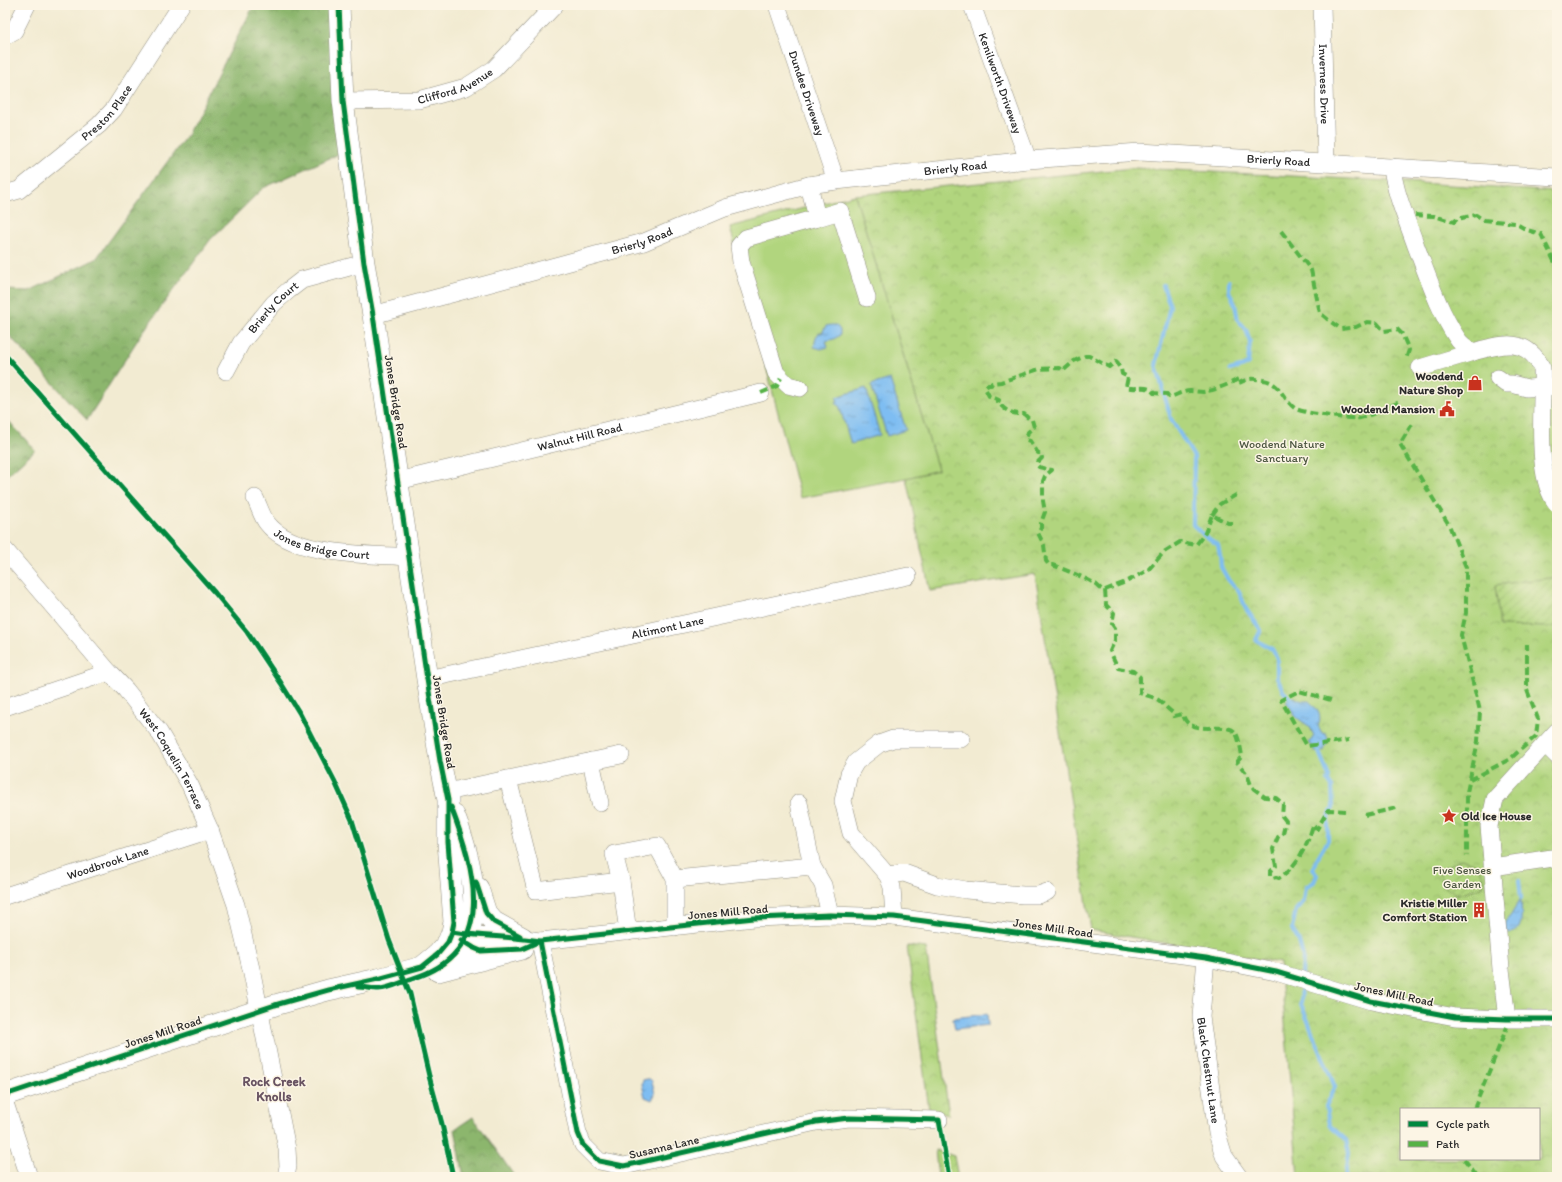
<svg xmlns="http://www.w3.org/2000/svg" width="1562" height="1182" viewBox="0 0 1562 1182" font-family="Itim,sans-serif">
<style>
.forest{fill:url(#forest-crowns);stroke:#5c704c}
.park{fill:url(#park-crowns);stroke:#6e8054;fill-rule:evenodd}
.garden{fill:url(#garden-furrows);stroke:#6e8054}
.pitch{fill:#b1d57e;stroke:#6e8054}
.water{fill:url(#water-ripples);stroke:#54748e}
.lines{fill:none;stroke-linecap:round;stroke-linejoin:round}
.stream{stroke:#7ebdf2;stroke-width:4}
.minor-casing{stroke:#8e8b7e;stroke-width:18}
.major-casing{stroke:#8e8b7e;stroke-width:22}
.minor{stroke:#fff;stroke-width:17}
.major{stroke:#fff;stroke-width:21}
.quiet{stroke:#56b246;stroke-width:4;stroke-dasharray:8 4;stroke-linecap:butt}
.cycleway-casing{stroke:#fcf5e5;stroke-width:8}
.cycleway{stroke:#00873e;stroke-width:5}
.labels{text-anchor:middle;stroke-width:3;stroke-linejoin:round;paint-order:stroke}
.street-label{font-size:12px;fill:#2b2b2b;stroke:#fcf5e5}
.poi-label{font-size:12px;font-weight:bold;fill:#2b2b2b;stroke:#fcf5e5;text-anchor:end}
.park-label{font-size:12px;fill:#4c5640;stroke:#fcf5e5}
.neighbourhood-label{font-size:13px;font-weight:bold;fill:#685362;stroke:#fcf5e5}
</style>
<defs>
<pattern id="forest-crowns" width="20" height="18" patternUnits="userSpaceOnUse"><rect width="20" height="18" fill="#8cb66d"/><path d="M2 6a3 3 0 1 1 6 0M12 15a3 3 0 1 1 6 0" fill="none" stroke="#73945a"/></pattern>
<pattern id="park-crowns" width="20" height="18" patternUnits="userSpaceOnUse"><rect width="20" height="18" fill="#b1d57e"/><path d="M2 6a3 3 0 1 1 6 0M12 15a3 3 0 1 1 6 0" fill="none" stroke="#98b76d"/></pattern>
<pattern id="garden-furrows" width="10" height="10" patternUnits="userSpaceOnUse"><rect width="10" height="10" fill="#b1d57e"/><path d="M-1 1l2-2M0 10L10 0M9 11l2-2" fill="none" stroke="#98b76d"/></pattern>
<pattern id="water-ripples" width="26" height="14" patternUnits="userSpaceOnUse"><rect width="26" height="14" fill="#7ebdf2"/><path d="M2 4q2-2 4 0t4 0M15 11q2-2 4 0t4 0" fill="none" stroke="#679ac4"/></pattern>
</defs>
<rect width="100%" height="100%" fill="#fcf5e5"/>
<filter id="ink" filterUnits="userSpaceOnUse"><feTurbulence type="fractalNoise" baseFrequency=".025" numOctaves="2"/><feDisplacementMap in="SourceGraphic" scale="8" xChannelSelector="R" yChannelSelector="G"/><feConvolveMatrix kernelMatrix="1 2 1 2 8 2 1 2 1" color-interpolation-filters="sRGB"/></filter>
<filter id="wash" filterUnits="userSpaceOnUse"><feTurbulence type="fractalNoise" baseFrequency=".012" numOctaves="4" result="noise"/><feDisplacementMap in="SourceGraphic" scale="16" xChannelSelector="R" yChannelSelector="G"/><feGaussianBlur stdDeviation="0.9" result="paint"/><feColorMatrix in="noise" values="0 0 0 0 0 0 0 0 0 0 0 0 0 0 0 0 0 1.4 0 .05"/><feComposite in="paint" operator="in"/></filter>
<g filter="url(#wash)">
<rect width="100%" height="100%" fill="#f2ebd2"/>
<path class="forest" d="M 254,5 L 339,5 L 350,149 L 263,188 L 210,240 L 140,336 L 87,420 L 5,331 L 5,290 L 29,291 L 96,259 L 187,135 Z
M 5,417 L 35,450 L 5,477 Z
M 473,1117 L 515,1177 L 464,1177 L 455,1129 Z"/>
<path class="park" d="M 1134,168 L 1389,181 L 1557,192 L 1557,1177 L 1298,1177 L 1280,963 L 1091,930 L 1035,574 L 930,591 L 906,478 L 938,470 L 855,195 ZM 1401,1109 L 1539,1109 L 1539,1159 L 1401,1159 Z
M 907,946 L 926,948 L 949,1115 L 929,1110 Z
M 935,1150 L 954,1156 L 958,1177 L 938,1177 Z"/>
<path class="garden" d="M 1557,577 L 1557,625 L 1553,627 L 1500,626 L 1495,585 Z
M 1461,859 L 1478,865 L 1485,881 L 1481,888 L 1457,894 L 1445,887 L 1438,871 Z"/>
<path class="pitch" d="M 855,195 L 938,470 L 906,478 L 800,498 L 730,227 Z"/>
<path class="water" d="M 831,325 L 836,325 L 840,330 L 840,335 L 834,339 L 826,341 L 828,347 L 821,349 L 814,347 L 816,337 L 819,333 L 822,333 L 826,326 Z
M 890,379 L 906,430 L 887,436 L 871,385 Z
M 866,388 L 880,435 L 851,444 L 839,405 L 837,405 L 836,402 L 838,401 L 836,397 Z
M 1293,697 L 1302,701 L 1309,701 C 1317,709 1323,715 1318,726 L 1322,733 L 1326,734 L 1328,739 L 1324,751 L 1316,752 L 1309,743 L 1314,736 L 1310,727 L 1296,717 L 1286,701 Z
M 1521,898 C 1521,910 1526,938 1505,932 L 1504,923 L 1511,915 Z
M 987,1014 L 988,1025 L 955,1029 L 953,1018 Z
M 647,1079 L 650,1079 L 652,1081 L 655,1094 L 652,1100 L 645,1097 L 642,1084 L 643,1080 Z"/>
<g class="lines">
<path class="stream" d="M 1229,281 L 1229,291 L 1235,304 L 1238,320 L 1246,329 L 1250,342 L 1248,363 L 1244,366 L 1230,370
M 1163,285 L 1170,306 L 1156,365 L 1171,419 L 1194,457 L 1193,525 L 1203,534 L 1218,545 L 1220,555 L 1221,567 L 1229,581 L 1239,591 L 1246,609 L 1261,630 L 1256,640 L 1272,649 L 1277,658 L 1277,677 L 1283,691 L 1294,702
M 1519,880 L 1521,898
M 1302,976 L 1303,957 L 1299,942 L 1292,929 L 1296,910 L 1304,900 L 1306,887 L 1314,882 L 1317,875 L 1313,868 L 1316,860 L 1328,840 L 1328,818 L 1333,808 L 1332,787 L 1328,781 L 1329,777 L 1319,752 L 1319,747
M 1302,984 L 1301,1004 L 1335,1087 L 1326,1106 L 1329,1125 L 1346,1140 L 1349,1153 L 1346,1177"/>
</g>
</g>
<g filter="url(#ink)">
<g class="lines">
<g class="minor-casing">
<g id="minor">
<path id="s1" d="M 777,5 L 836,181"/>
<path id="s2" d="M 972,5 L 1028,160"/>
<path id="s3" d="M 1322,5 L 1326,163"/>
<path d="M 5,36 L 14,31 L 27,5"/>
<path id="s4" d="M 343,101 L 419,100 L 466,87 L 494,69 L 555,5"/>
<path d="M 1392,167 C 1395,194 1407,220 1416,246 C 1428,277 1439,311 1457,338 C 1461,345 1467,348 1473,352 C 1502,344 1526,336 1542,368 C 1544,404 1534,477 1557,504"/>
<path d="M 809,185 L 817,218 L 840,211 L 867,298"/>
<path id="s5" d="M 5,194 L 19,190 L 99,125 L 114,109 L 181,5"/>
<path id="s6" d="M 373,315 L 644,242 L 725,208 L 809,185 L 836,181 L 1028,160 L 1140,152 L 1557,177"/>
<path d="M 1420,368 L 1473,352"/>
<path id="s7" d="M 226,371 L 241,343 L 274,303 L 289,290 L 302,280 L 364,263"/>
<path d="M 1498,378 L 1506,384 L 1512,384 L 1527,388 L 1557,386"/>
<path d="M 800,388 L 788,385 L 776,373 L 741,262 L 739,246 L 746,238 L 817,218"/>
<path id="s8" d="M 398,481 L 761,393"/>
<path id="s9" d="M 255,498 C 259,506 262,517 267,523 C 293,557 369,554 409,557"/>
<path id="s10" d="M 5,550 L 109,672 L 126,690 L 159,732 L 190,785 L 210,830 L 236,905 L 252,973 L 287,1149 L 288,1166 L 286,1177"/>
<path id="s11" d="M 427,679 L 908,576"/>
<path d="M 5,707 L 109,672"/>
<path d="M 1545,744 L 1557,756"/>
<path d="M 591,761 L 600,803"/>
<path d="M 508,779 L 536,891 L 621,881 L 614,854 L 657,846 L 675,879 L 675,927"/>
<path d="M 447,792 L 621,755"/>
<path d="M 812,866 L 823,885 L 830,915"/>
<path d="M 1493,867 L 1552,858 L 1557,861"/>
<path d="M 887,875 L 904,873 L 937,885 L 966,890 L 1023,895 L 1038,895 L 1047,892"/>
<path d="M 675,879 L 812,866 L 799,803"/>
<path d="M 621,881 L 628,932"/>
<path id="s12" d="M 5,896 L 210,830"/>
<path d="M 894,917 L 892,887 L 888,876 L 851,833 L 843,801 L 849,774 L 856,762 L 879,744 L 893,739 L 961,739"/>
<path d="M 455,932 C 483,937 512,936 540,941 L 754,918 L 830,915 L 894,917 L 1206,958 L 1276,972 L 1371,1001 L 1455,1017 L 1507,1019 L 1557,1019"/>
<path d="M 455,934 C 472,951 478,951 501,950"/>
<path d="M 540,941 L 578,1133 L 583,1145 L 599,1161 L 624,1166 L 816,1122 L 849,1118 L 939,1120"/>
<path id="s13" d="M 1206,958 L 1201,1017 L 1217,1133 L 1224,1156 L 1239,1177"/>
<path d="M 1507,1019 L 1501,969 L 1489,826 L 1495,799 L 1557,731"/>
<path d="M 5,1103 L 29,1177"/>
</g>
</g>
<g class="major-casing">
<path id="major" d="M 478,888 L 486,913 L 494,922 L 523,938
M 442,965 C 450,959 460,951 465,941 C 484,904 468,851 454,815
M 438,971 L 522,949
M 5,1095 L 275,1005 L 328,990 L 378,979 L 422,967 L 438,954 L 448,942 L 452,932 L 454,922 L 448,842 L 448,800 L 440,761 L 427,679 L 373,315 L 364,263 L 343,101 L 339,5"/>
</g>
<use href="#minor" class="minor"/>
<use href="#major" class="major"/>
<path class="quiet" d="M 1415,215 L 1434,216 L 1454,222 L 1457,219 L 1476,215 L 1484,220 L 1515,223 L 1527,230 L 1541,234 L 1557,267
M 1281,231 L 1311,270 L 1320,313 L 1331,322 L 1341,329 L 1356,327 L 1367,322 L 1377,323 L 1384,331 L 1397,329 L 1402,334 L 1409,350 L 1406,359
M 1238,379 C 1228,385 1215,390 1203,392 C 1197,392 1190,390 1184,392 C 1179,393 1175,396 1169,397 L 1167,394 L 1154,393 L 1150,389 C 1142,386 1135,390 1126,387 L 1128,377 L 1122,374 L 1121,369 L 1118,365 L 1118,363 L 1116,361 L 1109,367 L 1089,356 L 1085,356 L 1074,361 L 1063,371 L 1060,368 L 1039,369 L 1001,382 L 992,383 L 991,385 L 988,385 L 985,388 L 989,396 L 999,400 L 998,402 C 1005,411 1013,415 1024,414 L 1029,419 L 1032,420 L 1034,427 L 1028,432 L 1026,440 L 1030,441 L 1038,453 L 1041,453 L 1042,458 L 1038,462 L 1037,465 L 1039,467 L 1052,470 L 1045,476 L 1043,481 L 1043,501 L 1045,512 L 1041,523 L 1041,528 L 1038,533 L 1044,545 L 1046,561 L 1049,565 L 1052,565 C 1064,569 1083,577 1094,583 C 1099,586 1100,590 1105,590 L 1106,605 L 1114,613 L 1112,624 L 1115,628 L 1115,640 L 1110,651 L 1118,668 L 1133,671 L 1140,677 L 1140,693 C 1147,696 1156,697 1161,702 C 1165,706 1169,710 1173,713 L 1174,716 L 1183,714 C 1187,738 1226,721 1235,732 C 1239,737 1241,750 1242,756 L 1237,762 L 1247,774 L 1251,785 L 1254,789 L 1265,797 L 1276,798 L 1283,804 L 1282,816 L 1286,821 L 1283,833 L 1278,837 L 1273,849 L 1276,866 L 1270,872 L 1270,876 L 1273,878 L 1276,877 L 1279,878 C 1297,867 1308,844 1313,825 L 1317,829 L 1328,810 L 1345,811
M 1239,383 C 1249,378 1252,378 1263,380 C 1281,382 1282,400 1296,409 C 1304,413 1352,420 1360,418 C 1373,415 1387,407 1400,402
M 761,393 L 777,386 L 781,378
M 1412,424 L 1400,444 L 1449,525 L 1466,567 L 1466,613 L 1461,635 L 1480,711 L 1478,741 L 1467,792 L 1467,856
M 1212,515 L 1220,504 L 1236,495
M 1105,590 L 1126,582 L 1148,570 L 1164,552 L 1180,542 L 1196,545 L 1205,533 L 1212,515 L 1228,523 L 1234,523
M 1331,700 L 1299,691 L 1281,700 L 1307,746 L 1349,740
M 1470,780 L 1510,759 L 1536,736 L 1538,719 L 1527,690 L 1527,644
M 1365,815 L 1397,808
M 1474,1109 L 1507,1027
M 1464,1159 L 1478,1177"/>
<g class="cycleway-casing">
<path id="cycleway" d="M 5,355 L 215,593 L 247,632 L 281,683 L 300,714 L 335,782 L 352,820 L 389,940 L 410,994 L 429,1076 L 442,1124 L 453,1177
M 476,882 L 486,913 L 494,922 L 520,936
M 452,932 C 481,937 511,936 540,941 L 754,918 L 830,915 L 894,917 L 1206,958 L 1276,972 L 1371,1001 L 1455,1017 L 1507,1019 L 1557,1019
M 461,940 L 474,948 L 481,951 L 522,949 L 540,941
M 540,941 L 578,1133 L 583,1145 L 599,1161 L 624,1166 L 816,1122 L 849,1118 L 939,1120 L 949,1177
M 358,987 C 365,987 372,989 379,989 C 389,989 404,981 414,978 C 499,951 475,870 451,807
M 5,1095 L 275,1005 L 328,990 L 378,979 L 422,967 L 438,954 L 448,942 L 452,932 L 454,922 L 448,842 L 448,800 L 440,761 L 427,679 L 373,315 L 364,263 L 343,101 L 339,5"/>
</g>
<use href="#cycleway" class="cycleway"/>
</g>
</g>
<defs>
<g id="shop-bare" transform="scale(1.2)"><path d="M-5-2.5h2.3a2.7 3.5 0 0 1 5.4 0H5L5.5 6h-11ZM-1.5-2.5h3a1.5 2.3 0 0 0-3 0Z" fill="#c8321e" stroke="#fcf5e5" stroke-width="2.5" paint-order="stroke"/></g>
<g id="civic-bare" transform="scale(1.2)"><path d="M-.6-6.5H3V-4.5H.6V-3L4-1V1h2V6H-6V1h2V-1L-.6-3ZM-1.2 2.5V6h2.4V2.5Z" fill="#c8321e" stroke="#fcf5e5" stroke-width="2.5" paint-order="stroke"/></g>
<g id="sight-bare" transform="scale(1.2)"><path d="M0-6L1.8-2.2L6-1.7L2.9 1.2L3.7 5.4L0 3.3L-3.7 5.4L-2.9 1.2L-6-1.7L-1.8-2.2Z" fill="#c8321e" stroke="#fcf5e5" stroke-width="2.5" paint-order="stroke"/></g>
<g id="building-bare" transform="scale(1.2)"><path d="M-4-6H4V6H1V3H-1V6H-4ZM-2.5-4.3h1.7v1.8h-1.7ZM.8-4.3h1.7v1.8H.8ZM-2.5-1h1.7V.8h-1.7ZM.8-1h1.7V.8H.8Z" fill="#c8321e" stroke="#fcf5e5" stroke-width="2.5" paint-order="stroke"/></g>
</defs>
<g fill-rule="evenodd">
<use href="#shop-bare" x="1475" y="383"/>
<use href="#civic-bare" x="1447" y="409"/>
<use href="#sight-bare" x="1449" y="816"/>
<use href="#building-bare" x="1479" y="910"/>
</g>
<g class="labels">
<g class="street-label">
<text dy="4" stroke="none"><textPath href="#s2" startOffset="83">Kenilworth Driveway</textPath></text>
<text dy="4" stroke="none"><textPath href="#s4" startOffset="115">Clifford Avenue</textPath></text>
<text dy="4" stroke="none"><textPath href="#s3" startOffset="79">Inverness Drive</textPath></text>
<text dy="4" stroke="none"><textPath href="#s1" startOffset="93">Dundee Driveway</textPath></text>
<text dy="4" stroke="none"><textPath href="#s5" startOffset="132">Preston Place</textPath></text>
<text dy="4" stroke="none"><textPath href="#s6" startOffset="927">Brierly Road</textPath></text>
<text dy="4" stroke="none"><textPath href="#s6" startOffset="603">Brierly Road</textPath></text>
<text dy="4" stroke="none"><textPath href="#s6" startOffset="279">Brierly Road</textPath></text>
<text dy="4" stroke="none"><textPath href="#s7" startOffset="80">Brierly Court</textPath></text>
<text transform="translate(396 402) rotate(81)" y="4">Jones Bridge Road</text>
<text dy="4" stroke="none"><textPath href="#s8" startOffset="187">Walnut Hill Road</textPath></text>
<text dy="4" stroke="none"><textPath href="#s9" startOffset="89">Jones Bridge Court</textPath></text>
<text dy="4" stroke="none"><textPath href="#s11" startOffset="246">Altimont Lane</textPath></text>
<text transform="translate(444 722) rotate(81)" y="4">Jones Bridge Road</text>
<text dy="4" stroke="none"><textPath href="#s10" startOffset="268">West Coquelin Terrace</textPath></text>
<text dy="4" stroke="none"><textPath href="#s12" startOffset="108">Woodbrook Lane</textPath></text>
<text transform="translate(728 912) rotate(-5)" y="4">Jones Mill Road</text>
<text transform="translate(1053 928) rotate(8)" y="4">Jones Mill Road</text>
<text transform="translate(1394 994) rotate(12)" y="4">Jones Mill Road</text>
<text transform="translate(163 1032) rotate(-18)" y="4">Jones Mill Road</text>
<text dy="4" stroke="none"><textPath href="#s13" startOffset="113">Black Chestnut Lane</textPath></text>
<text transform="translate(664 1147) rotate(-13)" y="4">Susanna Lane</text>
</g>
<g class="poi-label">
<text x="1463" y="380">Woodend<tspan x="1463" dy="14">Nature Shop</tspan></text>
<text x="1435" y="413">Woodend Mansion</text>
<text x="1461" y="820" text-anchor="start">Old Ice House</text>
<text x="1467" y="907">Kristie Miller<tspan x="1467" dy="14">Comfort Station</tspan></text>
</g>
<g class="park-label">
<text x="1282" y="448">Woodend Nature<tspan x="1282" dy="14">Sanctuary</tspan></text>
<text x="1462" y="874">Five Senses<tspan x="1462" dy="14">Garden</tspan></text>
</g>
<g class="neighbourhood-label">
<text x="274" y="1086">Rock Creek<tspan x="274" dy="15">Knolls</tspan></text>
</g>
</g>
<rect width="1562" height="1182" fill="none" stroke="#fcf5e5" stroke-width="20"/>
<rect x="1400" y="1108" width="140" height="52" fill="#fcf5e5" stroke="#a8a49b"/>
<rect x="1408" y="1121" width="20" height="6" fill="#00873e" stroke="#a8a49b"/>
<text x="1436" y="1128" font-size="12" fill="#2b2b2b">Cycle path</text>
<rect x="1408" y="1141" width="20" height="6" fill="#56b246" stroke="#a8a49b"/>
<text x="1436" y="1148" font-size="12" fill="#2b2b2b">Path</text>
</svg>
